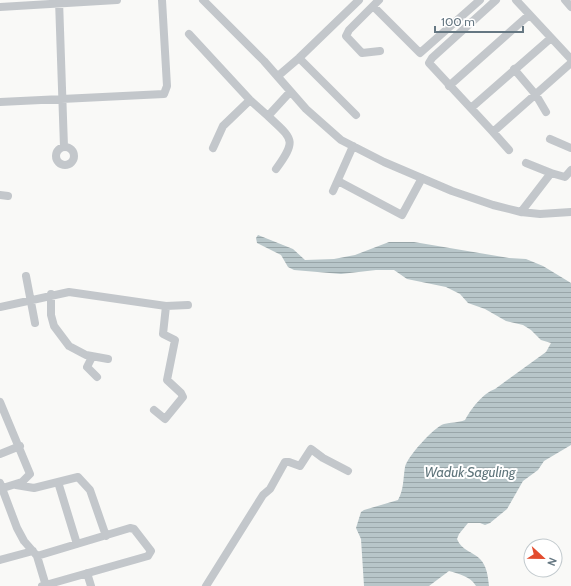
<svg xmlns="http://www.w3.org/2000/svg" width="571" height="586" viewBox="0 0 571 586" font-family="Cabin,sans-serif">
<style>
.water{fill:url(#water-rules)}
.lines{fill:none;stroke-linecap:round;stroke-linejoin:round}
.minor{stroke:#c3c7cb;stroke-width:8}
.labels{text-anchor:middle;stroke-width:4;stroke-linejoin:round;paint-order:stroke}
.water-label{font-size:14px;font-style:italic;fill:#60767c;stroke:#fff}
</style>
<defs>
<pattern id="water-rules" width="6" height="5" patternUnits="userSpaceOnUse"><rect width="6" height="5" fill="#b8c6c9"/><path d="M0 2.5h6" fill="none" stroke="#99a6a9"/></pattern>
</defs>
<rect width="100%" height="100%" fill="#f9f9f7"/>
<path class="water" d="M 258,235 L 293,249 L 305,260 L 334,259 L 355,255 L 389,242 L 414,242 L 509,258 L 526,259 L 543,266 L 571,283 L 571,445 L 544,461 L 538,470 L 523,481 L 507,509 L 490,523 L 485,525 L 480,523 L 468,523 L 459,534 L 457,539 C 462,551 472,551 480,559 C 487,566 488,577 489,586 L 476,586 C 470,576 459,574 449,571 L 429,586 L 364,586 L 361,539 L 356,528 L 361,512 L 364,510 L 398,500 C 404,489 403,479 405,467 C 407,457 434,427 444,424 C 451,422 458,423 465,420 C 471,409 483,393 495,389 L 546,352 L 551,343 L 541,340 L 531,330 L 523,325 L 506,321 L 485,309 L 468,303 L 460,294 L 446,287 L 407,279 L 394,270 L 376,270 L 341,274 L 294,270 L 288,267 L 281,255 L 257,243 L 256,238 Z"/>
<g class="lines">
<path class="minor" d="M 59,0 L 64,147
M 203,0 L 264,61 L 306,109 L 341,140 L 384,162 L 452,191 L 493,205 L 521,212 L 540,214 L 571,212
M 379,0 L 349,30 L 346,36 L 362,53 L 380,51
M 496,0 L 432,58 L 429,63 L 493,132 L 571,63
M 516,0 L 571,59
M 565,0 L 571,7
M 373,6 L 420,53 L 480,0
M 0,7 L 117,0
M 189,34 L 250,100 L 268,116 L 290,92
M 299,58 L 356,115
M 514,69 L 536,95 L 546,112
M 278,76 L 299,58 L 359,0
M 449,86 L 529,15
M 0,102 L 164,94 L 167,86 L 162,0
M 471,108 L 551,38
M 268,116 C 292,139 298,139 276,169
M 493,132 L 509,150
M 550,139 L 571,148
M56 156a9 9 0 1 1 18 0a9 9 0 1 1-18 0Z
M 213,148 L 223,126 L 250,100
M 551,173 L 565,177 L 571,170
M 338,181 L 402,215 L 422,178
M 333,191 L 353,146
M 0,195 L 8,196
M 521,212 L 551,173 L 526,163
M 26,276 L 35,323
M 51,294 L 51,315 L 54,326 L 69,346 L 86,355 L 108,359
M 0,307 L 69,292 L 166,306 L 188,305
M 92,357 L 87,367 L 97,377
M 0,402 L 30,474 L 22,482 L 0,489
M 154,410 L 165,419 L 183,397 L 181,393 L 167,380 L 175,340 L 163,334 L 166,306
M 0,454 L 20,446
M 0,483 L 17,528 L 24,541 L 37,556 L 46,586
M 16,485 L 34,488 L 58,482
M 77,544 L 58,482 L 78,477 L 90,490 L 106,536
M 37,556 L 130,528 L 134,529 L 151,551 L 148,556 L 42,586
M 0,560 L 33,551
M 87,573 L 91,586
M 206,586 L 263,495 L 270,489 L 285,462 L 289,462 L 300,466 L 311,449 L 323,458 L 348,471"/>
</g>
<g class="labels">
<g class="water-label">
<text x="470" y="477">Waduk Saguling</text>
</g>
</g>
<g transform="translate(543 558) rotate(112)"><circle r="19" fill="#ffffff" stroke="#c1c9cd"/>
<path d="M0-3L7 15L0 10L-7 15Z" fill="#e34c2e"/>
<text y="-6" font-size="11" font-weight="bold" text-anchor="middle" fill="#657782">N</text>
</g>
<path d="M435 26v6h88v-6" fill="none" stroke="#657782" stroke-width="2"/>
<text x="441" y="26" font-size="12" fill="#657782" stroke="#ffffff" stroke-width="3" paint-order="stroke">100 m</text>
</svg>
